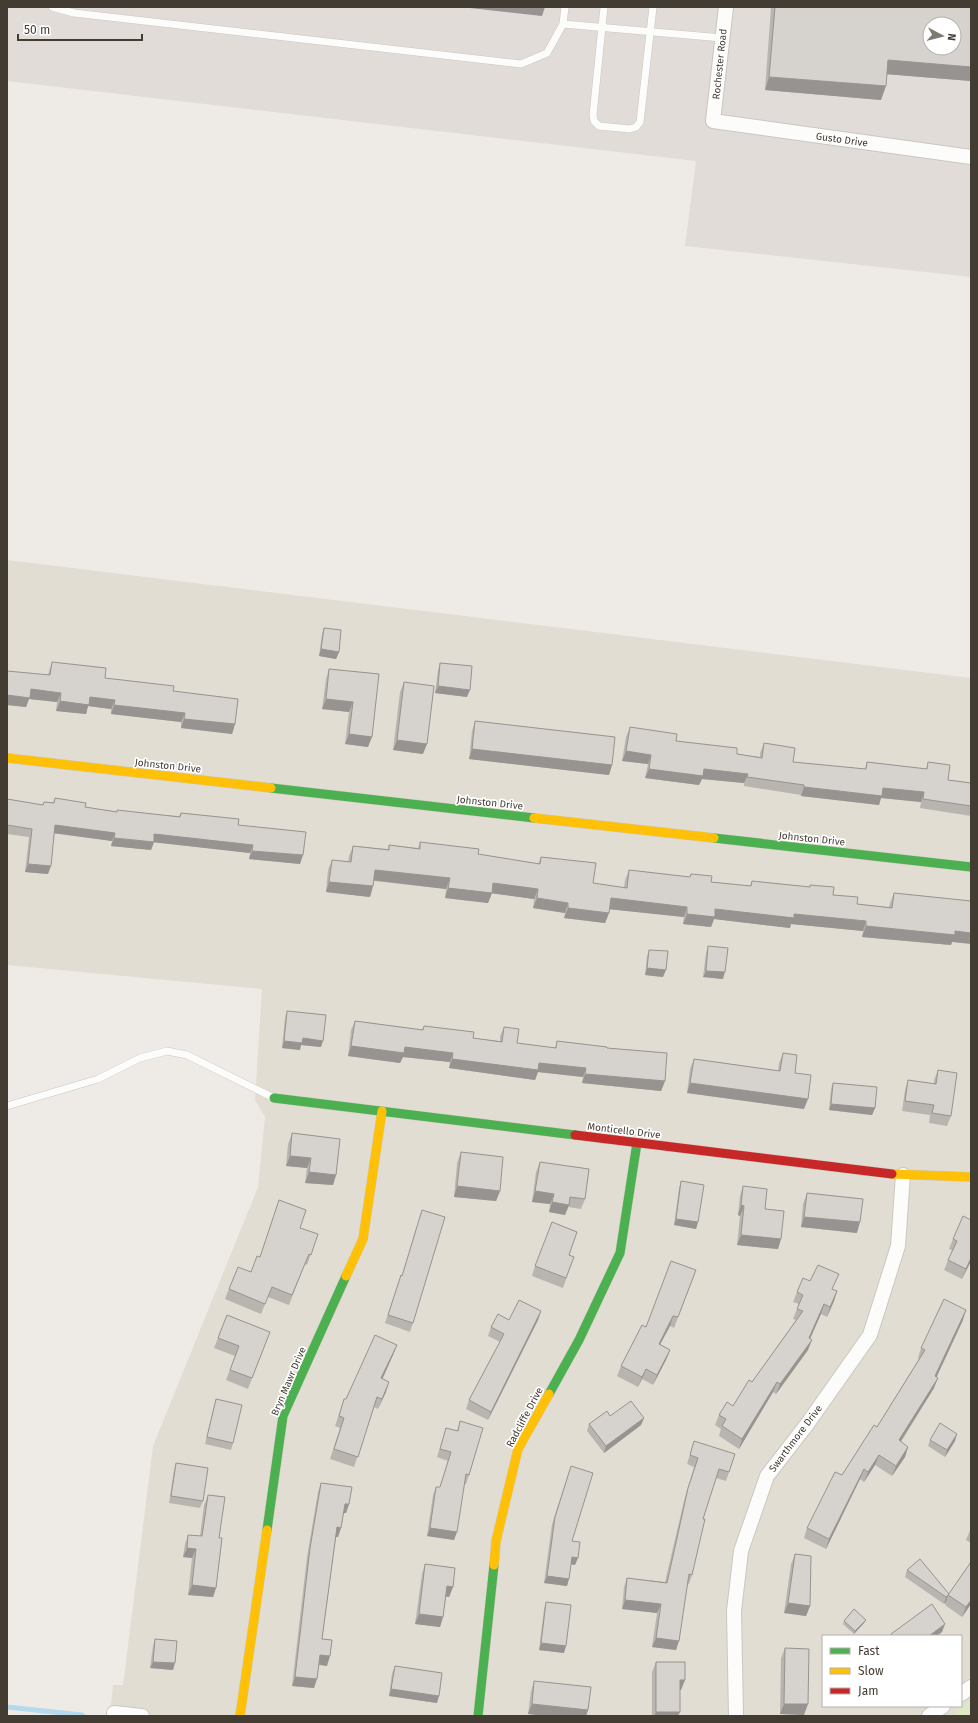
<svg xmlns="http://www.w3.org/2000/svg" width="978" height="1723" viewBox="0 0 978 1723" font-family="'Fira Sans',sans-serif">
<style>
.residential{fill:#e2ddd3;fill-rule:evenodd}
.industrial{fill:#e1dcd7;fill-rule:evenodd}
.green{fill:#dce9c4}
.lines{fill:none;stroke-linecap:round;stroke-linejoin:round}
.stream{stroke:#b5d9ed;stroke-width:5}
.lane-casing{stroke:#cac7c2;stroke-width:8}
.street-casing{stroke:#cac7c2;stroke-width:16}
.fast-casing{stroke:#cfcabe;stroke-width:10}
.slow-casing{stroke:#cfcabe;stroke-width:10}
.jam-casing{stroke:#cfcabe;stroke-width:10}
.lane{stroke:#fcfcfb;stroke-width:7}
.street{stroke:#fcfcfb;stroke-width:14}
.fast{stroke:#4caf50;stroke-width:9}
.slow{stroke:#ffc107;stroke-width:9}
.jam{stroke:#c62828;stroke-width:9}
.wall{fill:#b8b5b0}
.shaded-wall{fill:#969390}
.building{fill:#d6d2cd;stroke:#969390;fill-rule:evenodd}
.labels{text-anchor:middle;stroke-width:3.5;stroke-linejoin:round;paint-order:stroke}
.street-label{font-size:10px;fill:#433c33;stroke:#fff}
</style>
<rect width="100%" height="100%" fill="#eeebe6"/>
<path class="residential" d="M 7,560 L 971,678 L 971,1701 L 954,1716 L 110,1716 L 113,1685 L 123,1685 L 153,1446 L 258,1187 L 265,1117 L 255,1100 L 262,989 L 7,965 ZM 823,1636 L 961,1636 L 961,1706 L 823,1706 Z"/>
<path class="industrial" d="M 7,7 L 971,7 L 971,277 L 685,246 L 696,161 L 7,81 ZM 930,24 L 954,24 L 954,48 L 930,48 Z"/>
<path class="green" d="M 971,1700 L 971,1716 L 952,1716 L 953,1714 Z"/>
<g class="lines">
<path class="stream" d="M 7,1707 L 82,1715"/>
<g class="lane-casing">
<path id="lane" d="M 52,7 L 74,13 L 521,64 L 547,53 L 563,24 L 565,7
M 604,7 L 593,115 L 594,121 L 599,126 L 630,129 L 636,127 L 640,122 L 653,7
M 563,24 L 722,38
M 7,1106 L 98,1079 L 140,1058 L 167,1051 L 187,1055 L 274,1098"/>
</g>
<g class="street-casing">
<path id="street" d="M 726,7 L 713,121 L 971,157
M 961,1694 L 971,1687
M 114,1713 L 142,1716
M 736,1716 L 734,1611 L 741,1551 L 767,1476 L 808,1423 L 870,1335 L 898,1246 L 903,1175
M 929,1716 L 943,1706"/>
</g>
<g class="fast-casing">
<path id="fast" d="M 271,788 L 534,818
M 714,838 L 971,867
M 274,1098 L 575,1135
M 549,1394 L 579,1340 L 620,1253 L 637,1143
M 267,1530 L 283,1416 L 346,1276
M 478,1716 L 494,1565"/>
</g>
<g class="slow-casing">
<path id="slow" d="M 7,758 L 271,788
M 534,818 L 714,838
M 892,1174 L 971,1177
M 346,1276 L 363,1239 L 382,1111
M 494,1565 L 496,1541 L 518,1449 L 549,1394
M 240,1716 L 267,1530"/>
</g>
<g class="jam-casing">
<path id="jam" d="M 575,1135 L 892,1174"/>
</g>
<use href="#lane" class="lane"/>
<use href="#street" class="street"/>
<use href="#fast" class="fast"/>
<use href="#slow" class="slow"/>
<use href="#jam" class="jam"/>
</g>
<path class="wall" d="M 771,7 L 971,7 L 971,81 L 887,74 L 881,100 L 765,90 Z
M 324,628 L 339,652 L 336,659 L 319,656 L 322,634 Z
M 52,662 L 105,678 L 173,691 L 235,724 L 232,734 L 181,728 L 181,722 L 111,714 L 111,709 L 88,706 L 86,714 L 56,711 L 57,702 L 29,699 L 26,707 L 7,705 L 48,675 L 49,671 Z
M 440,663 L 467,697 L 435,693 L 438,670 Z
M 329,669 L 379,674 L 368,747 L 345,744 L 349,712 L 322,709 L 326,679 Z
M 404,682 L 423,754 L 393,750 L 400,692 Z
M 475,721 L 612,765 L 609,775 L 469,759 L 472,731 Z
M 630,727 L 676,741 L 737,754 L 760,757 L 760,753 L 764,743 L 793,762 L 865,769 L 867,762 L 926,769 L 928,762 L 948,780 L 971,783 L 971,816 L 920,808 L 921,802 L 881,798 L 879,805 L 801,796 L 801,795 L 744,786 L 744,783 L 702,779 L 699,785 L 645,778 L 648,764 L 622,761 L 626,737 Z
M 55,798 L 85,807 L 117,812 L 179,816 L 181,813 L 238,825 L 300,864 L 249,859 L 250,853 L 154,842 L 151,850 L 111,846 L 112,841 L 54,833 L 48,874 L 25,872 L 29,837 L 7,834 L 7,799 L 43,805 L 44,802 L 53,803 Z
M 420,842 L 478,854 L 538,864 L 541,857 L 593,883 L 624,888 L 625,880 L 629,870 L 690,877 L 691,874 L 711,882 L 750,886 L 752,881 L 809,887 L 810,885 L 857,904 L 889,907 L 890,903 L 894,893 L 952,942 L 951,945 L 862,937 L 863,931 L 791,924 L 790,928 L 714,919 L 711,927 L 683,924 L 684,917 L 609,909 L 609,913 L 605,923 L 564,918 L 565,913 L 533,908 L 534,899 L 492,893 L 488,903 L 445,898 L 446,889 L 374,881 L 373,886 L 370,897 L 326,892 L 328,870 L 332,860 L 348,862 L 349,856 L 353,846 L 388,849 L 389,845 L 418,848 Z
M 708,946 L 723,979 L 703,977 L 706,953 Z
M 649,950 L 663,977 L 645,975 L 647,956 Z
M 287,1011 L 321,1047 L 301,1045 L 300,1050 L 282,1048 L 285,1018 Z
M 355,1021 L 422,1030 L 424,1026 L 473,1038 L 500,1041 L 500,1036 L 504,1027 L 517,1043 L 555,1048 L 557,1041 L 607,1048 L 665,1081 L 661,1091 L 582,1083 L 583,1077 L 538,1072 L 535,1080 L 449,1068 L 450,1062 L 403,1057 L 400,1063 L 348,1056 L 351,1030 Z
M 783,1053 L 795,1073 L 804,1109 L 687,1093 L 690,1069 L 694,1059 L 778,1071 L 779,1063 Z
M 938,1070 L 951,1116 L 947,1126 L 929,1123 L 930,1115 L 902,1111 L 905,1090 L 908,1080 L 934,1084 L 934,1080 Z
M 833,1083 L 875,1108 L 872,1115 L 829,1110 L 831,1089 Z
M 292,1133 L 336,1175 L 333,1185 L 305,1183 L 307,1168 L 286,1166 L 288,1144 Z
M 461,1152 L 500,1191 L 496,1201 L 454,1197 L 457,1163 Z
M 540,1162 L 585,1199 L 581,1209 L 568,1207 L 565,1215 L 549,1212 L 550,1204 L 532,1202 L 536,1172 Z
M 681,1181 L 698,1222 L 696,1229 L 674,1225 L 679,1188 Z
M 743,1186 L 765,1209 L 781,1239 L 778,1249 L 737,1245 L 740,1216 L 738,1215 L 740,1196 Z
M 807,1193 L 857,1233 L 801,1227 L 803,1204 Z
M 422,1210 L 413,1323 L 410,1332 L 385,1323 L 398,1284 L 402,1275 Z
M 971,1220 L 971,1261 L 962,1279 L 944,1270 L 948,1260 L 953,1251 L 949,1249 L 953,1239 Z
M 300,1228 L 318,1234 L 307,1265 L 305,1264 L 289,1305 L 268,1297 L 261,1314 L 225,1299 L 229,1289 L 251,1272 L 259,1257 Z
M 569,1255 L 574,1257 L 563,1288 L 532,1276 L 535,1266 Z
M 696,1270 L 674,1328 L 670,1326 L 660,1344 L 670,1350 L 666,1360 L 653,1385 L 642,1379 L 638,1387 L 617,1376 L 621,1366 L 646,1327 Z
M 810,1281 L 837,1291 L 834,1301 L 827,1317 L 821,1314 L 810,1338 L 808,1350 L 776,1394 L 773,1392 L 739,1449 L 719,1436 L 721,1429 L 715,1425 L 719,1415 L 733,1406 L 752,1382 L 796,1320 L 793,1319 L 799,1304 L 793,1302 L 797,1292 Z
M 541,1311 L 538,1320 L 488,1420 L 466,1409 L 469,1400 L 500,1342 L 488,1336 L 491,1327 Z
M 227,1315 L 270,1332 L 248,1389 L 226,1380 L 235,1356 L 214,1348 Z
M 963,1320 L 936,1377 L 934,1388 L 901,1442 L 908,1447 L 905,1457 L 892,1476 L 875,1465 L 864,1482 L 860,1479 L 826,1549 L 804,1538 L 807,1528 L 842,1475 L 877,1427 L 919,1359 L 918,1358 L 921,1348 Z
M 397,1345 L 393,1355 L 382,1379 L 386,1392 L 378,1409 L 374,1407 L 354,1467 L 330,1459 L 340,1428 L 335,1426 L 344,1399 L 346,1399 Z
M 216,1399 L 233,1443 L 231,1450 L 205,1444 L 214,1406 Z
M 610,1416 L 644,1418 L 641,1425 L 604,1453 L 587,1431 L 589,1424 Z
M 460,1421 L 469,1475 L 466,1484 L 464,1483 L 454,1540 L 427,1536 L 433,1495 L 436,1487 L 440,1487 L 448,1461 L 437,1457 L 446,1428 L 457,1431 Z
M 930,1440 L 955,1441 L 945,1457 L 928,1446 Z
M 694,1441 L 729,1472 L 726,1481 L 716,1478 L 703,1519 L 692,1575 L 689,1584 L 687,1584 L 676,1650 L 652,1647 L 657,1613 L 622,1609 L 624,1587 L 627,1578 L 665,1582 L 685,1497 L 694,1467 L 687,1464 Z
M 176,1463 L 203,1501 L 200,1508 L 169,1503 L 174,1470 Z
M 571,1466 L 572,1541 L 575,1565 L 571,1564 L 567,1586 L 544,1583 L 552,1524 Z
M 321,1483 L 349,1504 L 346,1513 L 343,1513 L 338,1537 L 336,1537 L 322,1639 L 327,1666 L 319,1665 L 314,1688 L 292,1686 L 307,1557 L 318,1492 Z
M 208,1495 L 219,1538 L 216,1588 L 213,1597 L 188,1595 L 192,1558 L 183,1557 L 185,1544 L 188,1535 L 200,1536 L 204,1505 Z
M 971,1528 L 971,1543 L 966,1540 Z
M 795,1554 L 810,1606 L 806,1616 L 784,1613 L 791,1564 Z
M 971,1558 L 971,1604 L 962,1617 L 945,1605 L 946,1602 L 944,1604 L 905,1577 L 907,1570 L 949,1594 L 969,1565 Z
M 425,1564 L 453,1587 L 449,1597 L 446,1596 L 443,1617 L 440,1627 L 415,1624 L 422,1574 Z
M 546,1602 L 564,1653 L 539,1650 L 544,1609 Z
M 866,1620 L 864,1623 L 854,1634 L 843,1624 L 844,1621 Z
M 155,1639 L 173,1670 L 150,1668 L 153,1646 Z
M 785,1648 L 804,1715 L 780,1714 L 781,1658 Z
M 656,1662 L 681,1690 L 680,1690 L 678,1716 L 652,1716 L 652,1672 Z
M 395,1666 L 437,1703 L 389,1696 L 392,1673 Z
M 534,1681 L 588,1710 L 586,1716 L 547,1716 L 528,1714 L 531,1691 Z"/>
<path class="shaded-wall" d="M 461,7 L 545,7 L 542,16 Z
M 888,60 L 971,67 L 971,81 L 884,74 Z
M 769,77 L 886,86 L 881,100 L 765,90 Z
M 321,649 L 339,652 L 336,659 L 319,656 Z
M 438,686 L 470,690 L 467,697 L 435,693 Z
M 31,689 L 61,693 L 57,702 L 29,699 L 26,707 L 7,705 L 7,695 Z
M 90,697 L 115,700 L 111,709 L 88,706 L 86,714 L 56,711 L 60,701 Z
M 326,699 L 353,702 L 349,712 L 322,709 Z
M 114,705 L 185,713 L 181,722 L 111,714 Z
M 184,719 L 235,724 L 232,734 L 181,728 Z
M 349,734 L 372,737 L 368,747 L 345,744 Z
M 397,740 L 427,744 L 423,754 L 393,750 Z
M 472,749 L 612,765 L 609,775 L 469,759 Z
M 626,751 L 651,755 L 648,764 L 622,761 Z
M 649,769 L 704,769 L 748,774 L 744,783 L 702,779 L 699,785 L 645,778 Z
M 804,787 L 883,788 L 924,792 L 921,802 L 881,798 L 879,805 L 801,796 Z
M 55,825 L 115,833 L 112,841 L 52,833 Z
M 154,834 L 253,845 L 250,853 L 151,842 Z
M 114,838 L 154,842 L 151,850 L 111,846 Z
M 252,851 L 303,855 L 300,864 L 249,859 Z
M 28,864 L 51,866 L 48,874 L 25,872 Z
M 375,870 L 450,878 L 446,889 L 371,880 Z
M 329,882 L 373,886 L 370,897 L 326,892 Z
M 493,883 L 538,889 L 534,899 L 489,893 Z
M 448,888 L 492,893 L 488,903 L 445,898 Z
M 537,898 L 568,903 L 565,913 L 533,908 Z
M 611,898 L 687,907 L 684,917 L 607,909 Z
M 568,908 L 609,913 L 605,923 L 564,918 Z
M 715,909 L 794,914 L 866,921 L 863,931 L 791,924 L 790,928 L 714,919 L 711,927 L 683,924 L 687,914 Z
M 866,926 L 955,931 L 971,933 L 971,944 L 952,942 L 951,945 L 862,937 Z
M 647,968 L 666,970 L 663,977 L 645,975 Z
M 706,971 L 725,972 L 723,979 L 703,977 Z
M 303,1038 L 323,1041 L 321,1047 L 301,1045 L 300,1050 L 282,1048 L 284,1041 Z
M 351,1046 L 405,1047 L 453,1053 L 450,1062 L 403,1057 L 400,1063 L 348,1056 Z
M 452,1059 L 539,1063 L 586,1068 L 583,1077 L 538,1072 L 535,1080 L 449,1068 Z
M 585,1074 L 665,1081 L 661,1091 L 582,1083 Z
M 690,1083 L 808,1099 L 804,1109 L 687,1093 Z
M 831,1104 L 875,1108 L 872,1115 L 829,1110 Z
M 290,1156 L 311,1158 L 307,1168 L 286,1166 Z
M 309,1172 L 336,1175 L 333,1185 L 305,1183 Z
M 457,1186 L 500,1191 L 496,1201 L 454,1197 Z
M 535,1191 L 554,1194 L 550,1204 L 532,1202 Z
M 552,1202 L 569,1205 L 565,1215 L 549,1212 Z
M 741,1205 L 744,1206 L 740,1216 L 738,1215 Z
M 804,1217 L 860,1222 L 857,1233 L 801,1227 Z
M 676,1219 L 698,1222 L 696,1229 L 674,1225 Z
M 741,1235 L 781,1239 L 778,1249 L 737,1245 Z
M 971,1258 L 971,1261 L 962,1279 L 966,1269 Z
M 837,1291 L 834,1301 L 827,1317 L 830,1307 Z
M 824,1304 L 821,1314 L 806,1348 L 809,1338 Z
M 966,1310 L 963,1320 L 932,1387 L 935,1376 Z
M 541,1311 L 538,1320 L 488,1420 L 491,1412 Z
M 673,1316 L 670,1326 L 655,1354 L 659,1344 Z
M 812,1340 L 808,1350 L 776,1394 L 780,1384 Z
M 397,1345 L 393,1355 L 378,1389 L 381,1378 Z
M 670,1350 L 666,1360 L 653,1385 L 657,1375 Z
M 646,1369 L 642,1379 L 638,1387 L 642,1377 Z
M 938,1378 L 934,1388 L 895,1450 L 899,1440 Z
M 389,1382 L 386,1392 L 378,1409 L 382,1399 Z
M 777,1382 L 773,1392 L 739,1449 L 742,1439 Z
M 644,1418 L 641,1425 L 604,1453 L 606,1446 Z
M 957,1434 L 955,1441 L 945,1457 L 947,1450 Z
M 908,1447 L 905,1457 L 892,1476 L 896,1466 Z
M 879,1455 L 875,1465 L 864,1482 L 868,1472 Z
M 864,1469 L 860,1479 L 826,1549 L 829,1539 Z
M 345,1504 L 349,1504 L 346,1513 L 341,1513 Z
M 337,1527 L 341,1528 L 338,1537 L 334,1537 Z
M 430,1528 L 457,1532 L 454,1540 L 427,1536 Z
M 187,1548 L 196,1549 L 192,1558 L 183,1557 Z
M 572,1557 L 578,1558 L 575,1565 L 570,1564 Z
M 547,1576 L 569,1579 L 567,1586 L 544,1583 Z
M 192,1585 L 216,1588 L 213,1597 L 188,1595 Z
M 447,1586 L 453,1587 L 449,1597 L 444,1596 Z
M 948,1595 L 946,1602 L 944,1604 L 946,1597 Z
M 625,1600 L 661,1604 L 657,1613 L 622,1609 Z
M 971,1600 L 971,1604 L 962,1617 L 966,1607 Z
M 788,1603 L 810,1606 L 806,1616 L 784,1613 Z
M 419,1614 L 443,1617 L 440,1627 L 415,1624 Z
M 866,1620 L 864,1623 L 854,1634 L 855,1631 Z
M 945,1624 L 942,1632 L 937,1636 L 929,1636 Z
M 656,1638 L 679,1641 L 676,1650 L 652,1647 Z
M 541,1643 L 566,1646 L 564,1653 L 539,1650 Z
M 320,1655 L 330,1656 L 327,1666 L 316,1664 Z
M 153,1662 L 175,1663 L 173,1670 L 150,1668 Z
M 295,1677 L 317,1679 L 314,1688 L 292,1686 Z
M 680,1680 L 685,1680 L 681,1690 L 676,1690 Z
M 391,1689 L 439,1696 L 437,1703 L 389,1696 Z
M 532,1704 L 588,1710 L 586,1716 L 547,1716 L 528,1714 Z
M 784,1704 L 808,1704 L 804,1715 L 780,1714 Z
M 656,1712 L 680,1712 L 678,1716 L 654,1716 Z"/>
<path class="building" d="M 775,7 L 971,7 L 971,67 L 888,60 L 886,86 L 769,77 ZM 930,24 L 954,24 L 954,48 L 930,48 Z
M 324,628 L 341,630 L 339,652 L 321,649 Z
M 52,662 L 106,668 L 105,678 L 174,686 L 173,691 L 238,699 L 235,724 L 184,719 L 185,713 L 114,705 L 115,700 L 90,697 L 89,705 L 60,701 L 61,693 L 31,689 L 30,698 L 7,695 L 7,671 L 50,675 Z
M 440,663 L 472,666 L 470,690 L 438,686 Z
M 329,669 L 379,674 L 372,737 L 349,734 L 353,702 L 326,699 Z
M 404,682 L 434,686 L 427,744 L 397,740 Z
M 475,721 L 615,737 L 612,765 L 472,749 Z
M 630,727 L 677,734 L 676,741 L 737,748 L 737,754 L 762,758 L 764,743 L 795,748 L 793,762 L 866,769 L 867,762 L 927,769 L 928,762 L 950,765 L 948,780 L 971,783 L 971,806 L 923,799 L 924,792 L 883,788 L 882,796 L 804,787 L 804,785 L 747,777 L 748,774 L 704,769 L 703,776 L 649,769 L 651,755 L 626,751 Z
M 55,798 L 86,803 L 85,807 L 117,812 L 117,810 L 180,817 L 181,813 L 239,819 L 238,825 L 306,832 L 303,855 L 252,851 L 253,845 L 154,834 L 154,842 L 114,838 L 115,833 L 55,825 L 51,866 L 28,864 L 32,829 L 7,825 L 7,799 L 43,805 L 44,802 L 54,803 Z
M 420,842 L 479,849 L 478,854 L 540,864 L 541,857 L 596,863 L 593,883 L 627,888 L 629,870 L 690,877 L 691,874 L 712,876 L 711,882 L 751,886 L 752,881 L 810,887 L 810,885 L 834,887 L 833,895 L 858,897 L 857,904 L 892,908 L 894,893 L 971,901 L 971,933 L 955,931 L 955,935 L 866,926 L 866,921 L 794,914 L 794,918 L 715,909 L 715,917 L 687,914 L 687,907 L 611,898 L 609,913 L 568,908 L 568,903 L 537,898 L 538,889 L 493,883 L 492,893 L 448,888 L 450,878 L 375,870 L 373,886 L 329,882 L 332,860 L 351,862 L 353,846 L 389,850 L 389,845 L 420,849 Z
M 708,946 L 728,948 L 725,972 L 706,971 Z
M 649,950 L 668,951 L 666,970 L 647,968 Z
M 287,1011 L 326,1015 L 323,1041 L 303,1038 L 302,1043 L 284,1041 Z
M 355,1021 L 423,1030 L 424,1026 L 474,1032 L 473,1038 L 502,1042 L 504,1027 L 519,1029 L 517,1043 L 556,1048 L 557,1041 L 607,1047 L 607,1048 L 667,1053 L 665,1081 L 585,1074 L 586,1068 L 539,1063 L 538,1070 L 452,1059 L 453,1053 L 405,1047 L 404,1053 L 351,1046 Z
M 783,1053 L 797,1055 L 795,1073 L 811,1075 L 808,1099 L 690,1083 L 694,1059 L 780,1071 Z
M 938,1070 L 957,1073 L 951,1116 L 932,1113 L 934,1105 L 905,1101 L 908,1080 L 936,1084 Z
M 833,1083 L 877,1087 L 875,1108 L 831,1104 Z
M 292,1133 L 340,1139 L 336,1175 L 309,1172 L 311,1158 L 290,1156 Z
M 461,1152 L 503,1157 L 500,1191 L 457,1186 Z
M 540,1162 L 589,1169 L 585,1199 L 570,1197 L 569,1205 L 552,1202 L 554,1194 L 535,1191 Z
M 681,1181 L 704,1185 L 698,1222 L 676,1219 Z
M 743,1186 L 767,1189 L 765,1209 L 784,1211 L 781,1239 L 741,1235 L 744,1206 L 741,1205 Z
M 807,1193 L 863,1199 L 860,1222 L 804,1217 Z
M 279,1200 L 306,1210 L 300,1228 L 318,1234 L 311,1255 L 309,1254 L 292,1295 L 272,1287 L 265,1304 L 229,1289 L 238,1267 L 251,1272 L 257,1256 L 260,1257 Z
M 422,1210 L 445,1217 L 413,1323 L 388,1315 L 401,1275 L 402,1276 Z
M 963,1216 L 971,1220 L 971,1258 L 966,1269 L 948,1260 L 957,1241 L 953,1239 Z
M 552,1222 L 577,1232 L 569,1255 L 574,1257 L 566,1278 L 535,1266 Z
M 671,1261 L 696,1270 L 678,1317 L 673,1316 L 659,1344 L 670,1350 L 657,1375 L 646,1369 L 642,1377 L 621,1366 L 642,1325 L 646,1327 Z
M 818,1265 L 839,1274 L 832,1289 L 837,1291 L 830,1307 L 824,1304 L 809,1338 L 812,1340 L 780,1384 L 777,1382 L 742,1439 L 722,1426 L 726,1419 L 719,1415 L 727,1402 L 733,1406 L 749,1380 L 752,1382 L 803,1311 L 797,1309 L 803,1295 L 797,1292 L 803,1278 L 810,1281 Z
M 944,1299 L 966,1310 L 935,1376 L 938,1378 L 899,1440 L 908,1447 L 896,1466 L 879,1455 L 868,1472 L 864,1469 L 829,1539 L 807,1528 L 835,1472 L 842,1475 L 874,1425 L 877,1427 L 925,1350 L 921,1348 Z
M 519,1300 L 541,1311 L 491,1412 L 469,1400 L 504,1334 L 491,1327 L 498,1314 L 509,1320 Z
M 227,1315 L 270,1332 L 252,1378 L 230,1370 L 239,1346 L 218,1338 Z
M 375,1335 L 397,1345 L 381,1378 L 389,1382 L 382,1399 L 377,1397 L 358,1457 L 334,1449 L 344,1418 L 339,1416 L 344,1399 L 346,1399 Z
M 216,1399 L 242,1405 L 233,1443 L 207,1437 Z
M 631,1401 L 644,1418 L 606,1446 L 589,1424 L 607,1411 L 610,1416 Z
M 460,1421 L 483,1428 L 469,1475 L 466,1474 L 457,1532 L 430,1528 L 436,1487 L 440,1487 L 451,1452 L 440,1449 L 446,1428 L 458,1431 Z
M 940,1423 L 957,1434 L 947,1450 L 930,1440 Z
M 694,1441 L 735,1454 L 729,1472 L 719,1469 L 703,1519 L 705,1519 L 692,1575 L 689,1574 L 679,1641 L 656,1638 L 661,1604 L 625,1600 L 627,1578 L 667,1583 L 688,1488 L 698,1458 L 690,1455 Z
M 176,1463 L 208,1468 L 203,1501 L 171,1496 Z
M 571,1466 L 593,1473 L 572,1541 L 580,1542 L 578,1558 L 572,1557 L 569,1579 L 547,1576 L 555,1517 Z
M 321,1483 L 352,1487 L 349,1504 L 345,1504 L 341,1528 L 337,1527 L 322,1639 L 332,1640 L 330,1656 L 320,1655 L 317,1679 L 295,1677 L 310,1548 Z
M 208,1495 L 225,1497 L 219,1538 L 222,1538 L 216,1588 L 192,1585 L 196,1549 L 187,1548 L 188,1535 L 202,1536 Z
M 795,1554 L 811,1556 L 810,1606 L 788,1603 Z
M 920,1559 L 949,1594 L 946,1597 L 907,1570 Z
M 971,1562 L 971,1600 L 966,1607 L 948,1595 Z
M 425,1564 L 455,1568 L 453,1587 L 447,1586 L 443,1617 L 419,1614 Z
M 546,1602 L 571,1605 L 566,1646 L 541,1643 Z
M 932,1604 L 945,1624 L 929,1636 L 893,1636 L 891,1634 Z
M 854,1609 L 866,1620 L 855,1631 L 844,1621 Z
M 155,1639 L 177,1641 L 175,1663 L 153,1662 Z
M 785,1648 L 809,1649 L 808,1704 L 784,1704 Z
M 656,1662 L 685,1662 L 685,1680 L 680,1680 L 680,1712 L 656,1712 Z
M 395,1666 L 442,1673 L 439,1696 L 391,1689 Z
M 534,1681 L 591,1687 L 588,1710 L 532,1704 Z"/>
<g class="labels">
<g class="street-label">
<text transform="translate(719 64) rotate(-84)" y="4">Rochester Road</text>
<text transform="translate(842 139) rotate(8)" y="4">Gusto Drive</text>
<text transform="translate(168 765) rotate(6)" y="4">Johnston Drive</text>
<text transform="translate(490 802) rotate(6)" y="4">Johnston Drive</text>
<text transform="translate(812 838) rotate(6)" y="4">Johnston Drive</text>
<text transform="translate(624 1130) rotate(7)" y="4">Monticello Drive</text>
<text transform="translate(288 1381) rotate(-67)" y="4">Bryn Mawr Drive</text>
<text transform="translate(524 1417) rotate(-62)" y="4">Radcliffe Drive</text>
<text transform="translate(795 1438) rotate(-53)" y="4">Swarthmore Drive</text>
</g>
</g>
<rect width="978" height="1723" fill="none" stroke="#433c33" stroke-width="16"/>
<rect x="822" y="1635" width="140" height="72" fill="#ffffff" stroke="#b4b1ad"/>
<rect x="830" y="1648" width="20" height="6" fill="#4caf50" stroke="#b4b1ad"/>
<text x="858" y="1655" font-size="12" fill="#433c33">Fast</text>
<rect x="830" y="1668" width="20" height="6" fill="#ffc107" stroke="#b4b1ad"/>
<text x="858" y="1675" font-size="12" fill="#433c33">Slow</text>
<rect x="830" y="1688" width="20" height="6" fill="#c62828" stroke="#b4b1ad"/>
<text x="858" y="1695" font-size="12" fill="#433c33">Jam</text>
<g transform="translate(942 36) rotate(97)"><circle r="19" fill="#ffffff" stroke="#b4b1ad"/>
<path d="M0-3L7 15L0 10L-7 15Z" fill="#7f7972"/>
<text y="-6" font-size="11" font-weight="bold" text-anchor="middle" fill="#433c33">N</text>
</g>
<path d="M18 34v6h124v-6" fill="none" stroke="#433c33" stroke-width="2"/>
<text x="24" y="34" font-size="12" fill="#433c33" stroke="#ffffff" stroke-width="3" paint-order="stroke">50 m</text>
</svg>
